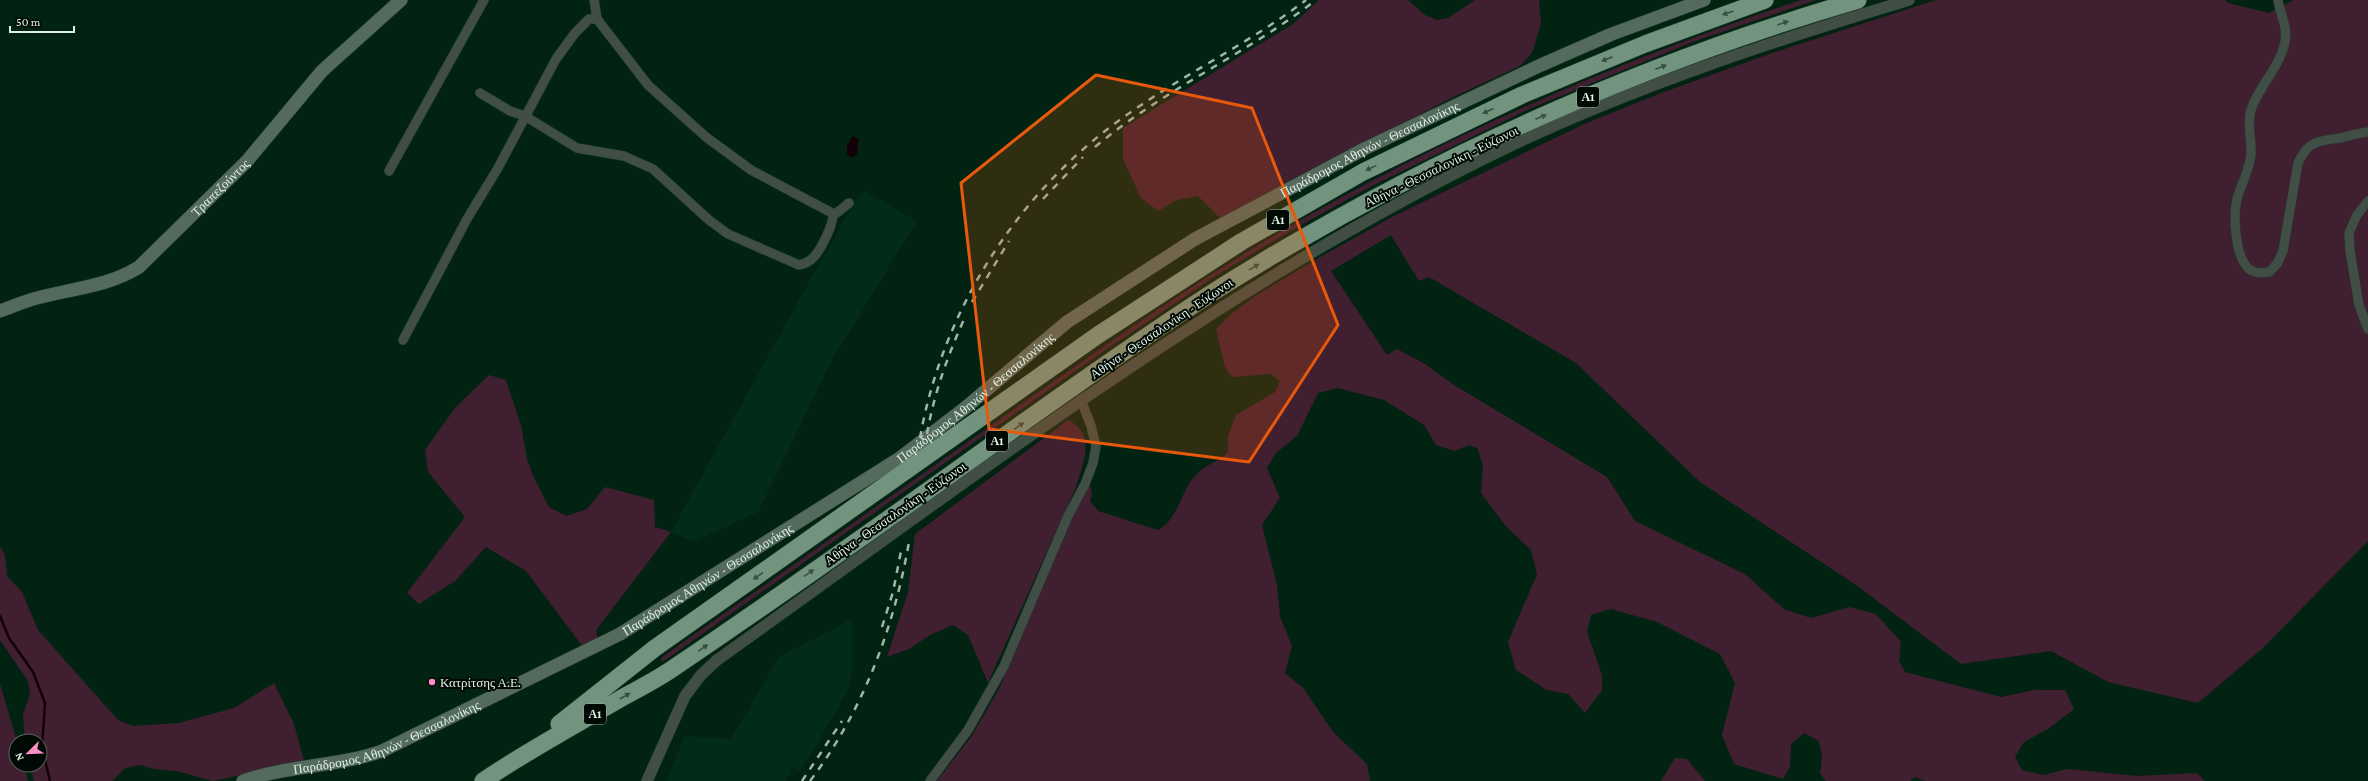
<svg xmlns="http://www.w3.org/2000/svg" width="2368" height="781" viewBox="0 0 2368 781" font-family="'Crimson Pro',serif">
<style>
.built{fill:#032c18}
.green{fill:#3f1f30}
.water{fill:#130008}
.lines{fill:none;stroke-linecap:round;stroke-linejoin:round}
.stream{stroke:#130008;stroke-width:2.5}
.minor-casing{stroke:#224030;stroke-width:10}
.tertiary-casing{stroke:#224030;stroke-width:12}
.secondary-casing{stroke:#224030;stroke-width:14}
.motorway-casing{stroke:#224030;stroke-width:18}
.minor{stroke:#404e45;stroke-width:9}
.tertiary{stroke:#404e45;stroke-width:11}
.secondary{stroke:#546a5c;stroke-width:13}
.motorway{stroke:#72937e;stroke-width:17}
.rail{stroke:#a0b6a8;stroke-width:2.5;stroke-dasharray:7 7;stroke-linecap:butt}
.oneway{fill:#3a4e41}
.marked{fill:#e8590c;fill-opacity:0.2;stroke:#e8590c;stroke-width:3;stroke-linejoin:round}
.poi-dot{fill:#fa8fc7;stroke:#010904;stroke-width:1.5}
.labels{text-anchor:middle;stroke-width:4;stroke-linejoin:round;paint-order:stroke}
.shield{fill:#010904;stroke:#9daca2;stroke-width:1}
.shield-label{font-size:12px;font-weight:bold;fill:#e0f2e6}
.street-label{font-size:13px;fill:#e0f2e6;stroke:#010904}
.poi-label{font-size:13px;fill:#e0f2e6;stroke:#010904;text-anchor:start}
</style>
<rect width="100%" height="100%" fill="#032312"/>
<path class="built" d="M 865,191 L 917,221 L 832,360 L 758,512 L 693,542 L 671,532 L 810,280 L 855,202 Z
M 852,619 L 852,672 L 847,692 L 801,771 L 792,767 L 786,781 L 667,781 L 684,736 L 731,739 L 779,657 Z"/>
<path class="green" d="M 1319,0 L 1408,0 L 1425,15 L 1437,20 L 1448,18 L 1475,0 L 1539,0 L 1541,24 L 1532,53 L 1520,66 L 1451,98 L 1222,220 L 1198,196 L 1177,200 L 1158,211 L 1141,198 L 1123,159 L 1123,128 L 1293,24 Z
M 1801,0 L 1816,0 L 1695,41 L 1529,109 L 1370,187 L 1285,234 L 1217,275 L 1108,348 L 664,661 L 661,661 L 662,657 C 772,580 883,502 993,424 C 1087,358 1181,291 1280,232 C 1444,136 1621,60 1801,0 Z
M 1936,0 L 2225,0 L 2228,3 L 2269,13 L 2293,0 L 2368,0 L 2368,541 L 2264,647 L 2198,703 L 2108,682 L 2051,651 L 1961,664 L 1856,585 L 1700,482 L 1576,363 L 1429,277 L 1419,281 L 1391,235 L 1331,271 L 1387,355 L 1397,349 L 1425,364 L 1454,385 L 1607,477 L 1635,521 L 1745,574 L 1784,609 L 1811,618 L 1850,607 L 1876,614 L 1901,642 L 1899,661 L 1905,672 L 2001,697 L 2034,690 L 2065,690 L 2074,709 L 2048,729 L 2024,742 L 2015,757 L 2022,770 L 2043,775 L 2068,769 L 2137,776 L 2197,773 L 2205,781 L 1925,781 L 1915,777 L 1910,781 L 1826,781 L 1820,773 L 1822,757 L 1819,741 L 1804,733 L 1791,744 L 1790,767 L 1783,779 L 1734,764 L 1722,735 L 1735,683 L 1720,654 L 1657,622 L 1611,609 L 1591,615 L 1587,632 L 1602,675 L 1602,690 L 1585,713 L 1568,694 L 1547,690 L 1516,670 L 1508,642 L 1537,574 L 1531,550 L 1505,525 L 1481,493 L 1483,465 L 1477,448 L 1469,445 L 1454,451 L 1436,445 L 1424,425 L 1384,400 L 1338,388 L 1318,393 L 1297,436 L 1276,453 L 1267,468 L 1280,498 L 1262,525 L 1277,585 L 1280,616 L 1292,646 L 1285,673 L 1303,688 L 1334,733 L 1367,764 L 1370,781 L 937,781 L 971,737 L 998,691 L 1080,500 L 1090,484 L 1092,494 L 1090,501 L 1098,511 L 1158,530 C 1179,519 1180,491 1196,475 C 1205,464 1218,463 1228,452 L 1228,436 L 1236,415 L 1275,392 L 1280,381 L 1271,374 L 1232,377 L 1225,367 L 1216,329 L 1231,314 L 1258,294 L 1322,256 L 1392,217 L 1584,124 L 1661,93 L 1772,53 Z
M 489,375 L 506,380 L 521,425 L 527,459 L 533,475 L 549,507 L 567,516 L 587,509 L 605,487 L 654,500 L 655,527 L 671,532 L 596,630 L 598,640 L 583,647 L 526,571 L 486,547 L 455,581 L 419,604 L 407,593 L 465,517 L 428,472 L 425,450 L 455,408 Z
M 1068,420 C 1097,433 1083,466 1075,489 L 988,683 L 968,635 L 953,625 L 930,635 L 909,649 L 887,657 L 908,592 L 915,534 Z
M 0,547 L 5,555 L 7,576 L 22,592 L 38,630 L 118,720 L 133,726 L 179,723 L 234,708 L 274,683 L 294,724 L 304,761 L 213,781 L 177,771 L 154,769 L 139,765 L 125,768 L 112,781 L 34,781 L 30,765 L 40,765 L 40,741 L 25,741 L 23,715 L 30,694 L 28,681 L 0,640 Z
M 0,684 L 17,741 L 16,765 L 24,765 L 28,781 L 0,781 Z
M 1675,758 L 1687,759 L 1705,781 L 1661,781 Z"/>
<path class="water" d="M 852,136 L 859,139 L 857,154 L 852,158 L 847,155 L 847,146 Z"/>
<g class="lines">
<path class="stream" d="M 0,616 L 9,638 L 33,672 L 45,703 L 42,747 L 50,781"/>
<g class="minor-casing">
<path id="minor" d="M 2278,0 C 2280,14 2288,27 2285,42 C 2280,66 2261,84 2252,107 C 2246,122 2252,139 2251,155 C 2249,171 2241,184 2237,199 C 2233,216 2235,257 2249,269 C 2255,274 2263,273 2269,272 L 2277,264 L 2283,251 L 2298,163 C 2308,141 2318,141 2340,138 C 2350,136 2358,133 2368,132
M 480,93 L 510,111 L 525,116 L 577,148 L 624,156 L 653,169 L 709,220 L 728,234 L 799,265 C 804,264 809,262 813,258 C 820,251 836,221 832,213 L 751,170 L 706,137 L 648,85 L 597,19 L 594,0
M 389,171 L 484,0
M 2368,201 L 2357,215 L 2349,233 L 2350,251 L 2359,305 L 2368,329
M 834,215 L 849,203
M 403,340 L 467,219 L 498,168 L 556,59 L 575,33 L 589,19 L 597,19
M 930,781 L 968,730 L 1004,666 L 1068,516 L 1085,484 L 1093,463 L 1096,446 L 1091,426 L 1081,400"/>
</g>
<g class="tertiary-casing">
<path id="tertiary" d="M 647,781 L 685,696 L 701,675 L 717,660 C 973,478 1223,284 1508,147 C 1636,86 1773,41 1909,0"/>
</g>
<g class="secondary-casing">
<g id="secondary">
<path id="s1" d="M 0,311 C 14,306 27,300 41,297 C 75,288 109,286 139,267 L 247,161 L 322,71 L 401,0"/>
<path id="s2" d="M 243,781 C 288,765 337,767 382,751 L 620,634 L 900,458 L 965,408 L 1067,322 L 1195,239 L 1366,148 L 1541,65 L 1612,34 L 1704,0"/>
</g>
</g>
<g class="motorway-casing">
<path id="motorway" d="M 559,724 L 655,648 L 1098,335 L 1241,242 L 1363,172 L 1522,95 L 1645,44 L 1765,0
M 483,781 C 527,751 574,726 620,699 C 638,689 658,679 675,667 C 792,588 907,506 1021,424 C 1089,376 1156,328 1226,284 C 1422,162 1636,65 1858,0"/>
</g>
<use href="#minor" class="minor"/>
<use href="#tertiary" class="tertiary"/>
<use href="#secondary" class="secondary"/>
<use href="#motorway" class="motorway"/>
<path class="rail" d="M 1095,147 C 1163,90 1246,54 1316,0
M 1043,199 L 1083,157
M 972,302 L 1009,241
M 927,434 C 934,393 948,355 965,317
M 920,438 C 943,307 1021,187 1131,112 C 1188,72 1251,42 1306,0
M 882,627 L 893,592 L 902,546
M 802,781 L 842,721
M 810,781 C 863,711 894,628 909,542"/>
</g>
<defs><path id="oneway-solid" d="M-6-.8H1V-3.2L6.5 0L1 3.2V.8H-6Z"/></defs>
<g class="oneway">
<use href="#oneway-solid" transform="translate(1728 13) rotate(161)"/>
<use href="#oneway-solid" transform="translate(1783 23) rotate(-19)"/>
<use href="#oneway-solid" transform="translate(1607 59) rotate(157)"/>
<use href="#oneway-solid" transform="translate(1661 67) rotate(-21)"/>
<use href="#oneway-solid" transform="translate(1488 111) rotate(155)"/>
<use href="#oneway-solid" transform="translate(1541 117) rotate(-23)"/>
<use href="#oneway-solid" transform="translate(1371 168) rotate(154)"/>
<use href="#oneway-solid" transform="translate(1254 267) rotate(-31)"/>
<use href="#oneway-solid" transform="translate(1019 426) rotate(-35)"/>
<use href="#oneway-solid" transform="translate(809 573) rotate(-35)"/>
<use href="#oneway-solid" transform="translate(758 576) rotate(145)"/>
<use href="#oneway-solid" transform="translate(703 648) rotate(-35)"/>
<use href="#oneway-solid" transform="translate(625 696) rotate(-30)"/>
</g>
<path class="marked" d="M 1096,75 L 1252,108 L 1338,325 L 1249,462 L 989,429 L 961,183 Z"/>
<circle class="poi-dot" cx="432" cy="682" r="4"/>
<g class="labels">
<g class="shield">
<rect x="1577" y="87" width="22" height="20" rx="3"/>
<rect x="1267" y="210" width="22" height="20" rx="3"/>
<rect x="986" y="431" width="22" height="20" rx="3"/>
<rect x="584" y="704" width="22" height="20" rx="3"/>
</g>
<g class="shield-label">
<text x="1588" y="101">Α1</text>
<text x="1278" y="224">Α1</text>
<text x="997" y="445">Α1</text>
<text x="595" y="718">Α1</text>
</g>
<g class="street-label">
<text dy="5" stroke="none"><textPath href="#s2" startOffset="1303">Παράδρομος Αθηνών - Θεσσαλονίκης</textPath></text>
<text transform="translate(1441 166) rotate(-26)" y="5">Αθήνα - Θεσσαλονίκη - Εύζωνοι</text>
<text dy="5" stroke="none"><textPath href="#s1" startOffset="260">Τραπεζούντος</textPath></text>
<text transform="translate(1161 328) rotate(-34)" y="5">Αθήνα - Θεσσαλονίκη - Εύζωνοι</text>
<text dy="5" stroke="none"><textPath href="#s2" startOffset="835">Παράδρομος Αθηνών - Θεσσαλονίκης</textPath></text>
<text transform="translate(895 513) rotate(-35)" y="5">Αθήνα - Θεσσαλονίκη - Εύζωνοι</text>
<text dy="5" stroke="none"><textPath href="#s2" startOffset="511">Παράδρομος Αθηνών - Θεσσαλονίκης</textPath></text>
<text dy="5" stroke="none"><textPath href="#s2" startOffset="151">Παράδρομος Αθηνών - Θεσσαλονίκης</textPath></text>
</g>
<g class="poi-label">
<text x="440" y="687">Κατρίτσης Α.Ε.</text>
</g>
</g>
<g transform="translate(28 753) rotate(247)"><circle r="19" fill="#010904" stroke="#5a665e"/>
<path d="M0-3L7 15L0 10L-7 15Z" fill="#fa8fc7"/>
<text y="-6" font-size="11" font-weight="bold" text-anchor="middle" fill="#e0f2e6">N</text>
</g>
<path d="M10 26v6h64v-6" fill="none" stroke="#e0f2e6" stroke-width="2"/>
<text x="16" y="26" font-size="12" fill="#e0f2e6" stroke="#010904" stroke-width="3" paint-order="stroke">50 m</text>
</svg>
